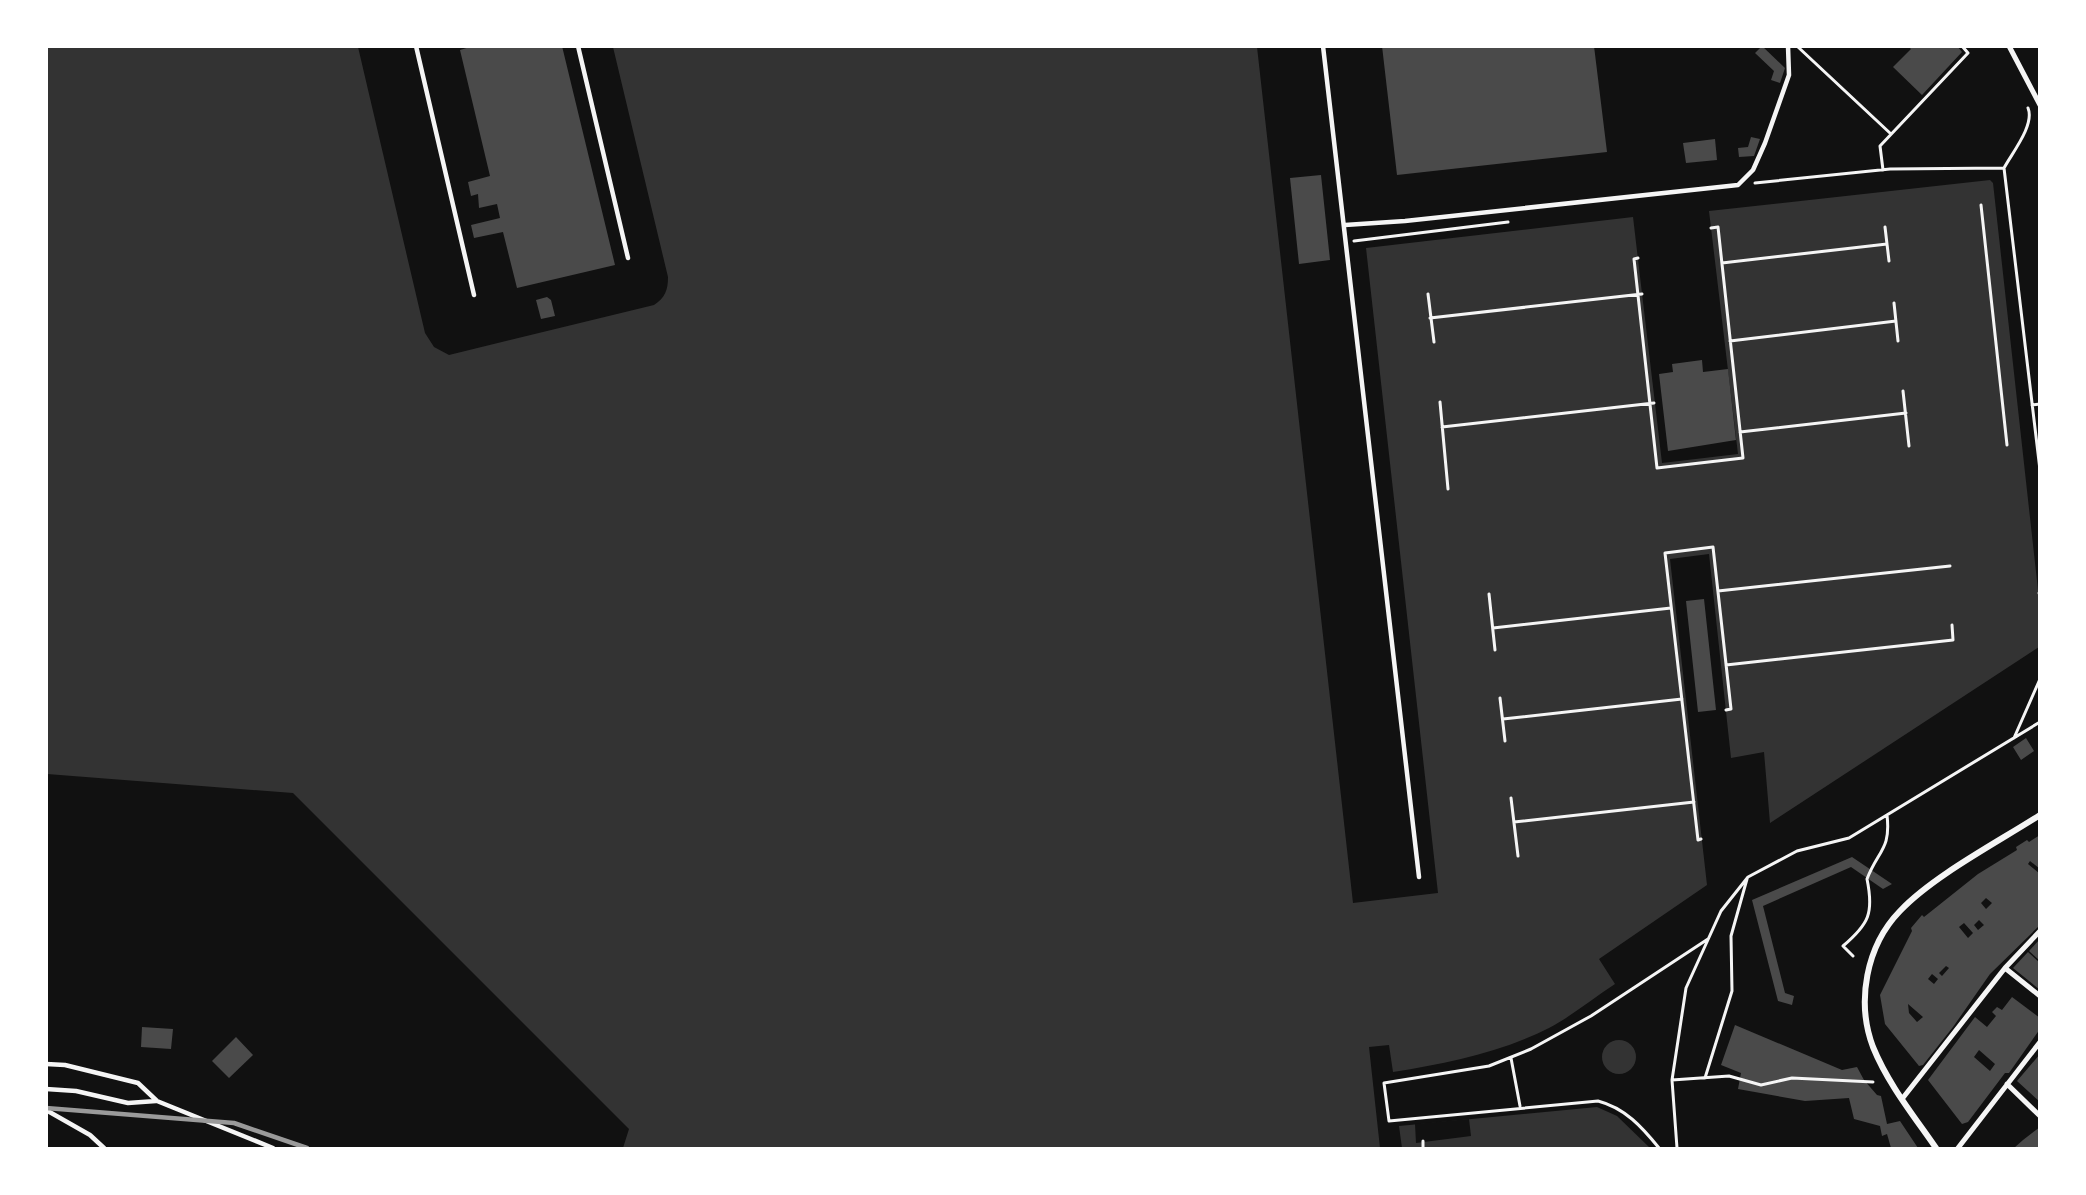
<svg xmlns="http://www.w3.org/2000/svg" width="2086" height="1195" viewBox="0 0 2086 1195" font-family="Literata,serif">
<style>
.water{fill:#333}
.pier{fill:#111}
.building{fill:#4a4a4a;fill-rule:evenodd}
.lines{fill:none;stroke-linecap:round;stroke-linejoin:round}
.path{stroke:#f5f5f5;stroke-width:3}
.service{stroke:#f5f5f5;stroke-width:4.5}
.pedestrian{stroke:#f5f5f5;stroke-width:5}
.minor{stroke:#f5f5f5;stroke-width:6}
.rail{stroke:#9a9a9a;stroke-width:4.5}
</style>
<rect width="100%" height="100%" fill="#111"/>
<path class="water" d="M 46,47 L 358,47 L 425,333 L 434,347 L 449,355 L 654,305 C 665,298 668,290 668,277 L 613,47 L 1257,47 L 1353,903 L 1438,893 L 1366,248 L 1633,217 L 1662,463 L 1738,454 L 1709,211 L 1990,180 L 1993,183 L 2039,599 L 2039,647 L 1770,823 L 1764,752 L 1731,758 L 1709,554 L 1670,559 L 1707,885 L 1599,959 L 1615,984 C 1593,998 1572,1016 1549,1028 C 1499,1053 1448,1063 1393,1072 L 1389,1045 L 1369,1047 L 1380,1148 L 623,1148 L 629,1129 L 293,793 L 47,774 Z
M1602 1057a17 17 0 1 1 34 0a17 17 0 1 1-34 0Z
M 1597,1107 L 1617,1116 L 1650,1148 L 1402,1148 L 1399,1126 Z"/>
<path class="pier" d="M 1469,1119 L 1471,1136 L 1416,1143 L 1415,1124 Z"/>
<path class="building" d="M 473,46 L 562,46 L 615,265 L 517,288 L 503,232 L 474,238 L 471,225 L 500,218 L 497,204 L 479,208 L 478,194 L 471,196 L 468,182 L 490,176 L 460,50 Z
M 1382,46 L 1594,46 L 1607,152 L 1397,175 Z
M 1762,46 L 1785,68 L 1780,83 L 1771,80 L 1774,71 L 1755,53 Z
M 1908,46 L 1957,46 L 1962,52 L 1922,95 L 1893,67 L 1911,49 Z
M 1751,137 L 1760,139 L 1754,156 L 1739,157 L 1738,148 L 1748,147 Z
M 1715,139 L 1717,160 L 1686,163 L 1683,143 Z
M 1321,175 L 1330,260 L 1299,264 L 1290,178 Z
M 547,297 L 551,300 L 555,316 L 541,319 L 536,300 Z
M 1702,360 L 1703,372 L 1728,369 L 1736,440 L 1668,451 L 1659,374 L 1673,372 L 1672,364 Z
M 1704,599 L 1716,710 L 1698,712 L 1686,601 Z
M 2026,738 L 2034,751 L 2021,760 L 2013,747 Z
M 2040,835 L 2040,869 L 2030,861 L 2028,864 L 2040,874 L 2040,925 L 1990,974 L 1953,1027 L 1923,1065 L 1919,1066 L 1885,1024 L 1880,995 L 1912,931 L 1911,928 L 1922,915 L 1924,917 L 1978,874 L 2017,850 L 2016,847 L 2027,840 L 2029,842 ZM 1986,898 L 1992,903 L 1986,909 L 1981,903 ZM 1979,920 L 1984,925 L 1978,930 L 1974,925 ZM 1964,923 L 1973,933 L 1968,938 L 1959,927 ZM 1946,966 L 1949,968 L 1942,976 L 1939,973 ZM 1932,974 L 1938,979 L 1934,984 L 1928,979 ZM 1908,1004 L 1923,1017 L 1917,1022 L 1909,1013 Z
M 1852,857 L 1892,884 L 1883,889 L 1851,867 L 1763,906 L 1785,993 L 1794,996 L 1792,1005 L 1778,1001 L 1752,900 Z
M 2040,939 L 2040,961 L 2029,951 Z
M 2028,952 L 2040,963 L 2040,990 L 2013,968 Z
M 2012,997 L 2040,1018 L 2040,1029 L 2009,1073 L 2005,1073 L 1968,1122 L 1962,1124 L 1928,1080 L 1975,1017 L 1987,1027 L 1996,1016 L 1992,1012 L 1997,1007 L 2002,1010 ZM 1979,1050 L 1995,1064 L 1990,1071 L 1974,1057 Z
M 1735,1025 L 1842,1070 L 1857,1067 L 1864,1080 L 1877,1095 L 1881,1096 L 1887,1124 L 1900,1121 L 1918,1148 L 1891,1148 L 1887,1134 L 1882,1136 L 1880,1126 L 1854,1119 L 1849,1098 L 1805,1101 L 1738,1089 L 1741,1073 L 1721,1065 Z
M 142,1027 L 173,1029 L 171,1049 L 141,1047 Z
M 236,1037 L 253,1055 L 229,1078 L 212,1061 Z
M 2040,1054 L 2040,1102 L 2017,1081 Z
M 2040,1127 L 2040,1148 L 2014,1148 L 2023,1140 Z"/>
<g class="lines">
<path class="path" d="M 1798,47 L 1891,134
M 2028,108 C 2035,125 2012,153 2004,168 L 2040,470
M 1883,170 L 1880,146 L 1968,53 L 1962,46
M 1755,183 L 1890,169 L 2004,168
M 1981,205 L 2007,445
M 1885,227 L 1889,261
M 1354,241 L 1508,222
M 1638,258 L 1634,259 L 1657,468 L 1743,458 L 1718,227 L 1711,228
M 1722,263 L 1887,244
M 1428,294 L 1434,342
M 1894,303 L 1898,341
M 1430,318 L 1642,294
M 1730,341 L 1896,321
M 1903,391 L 1909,446
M 1440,402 L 1448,489
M 2032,405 L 2040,404
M 1442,427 L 1654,403
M 1740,432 L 1906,413
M 1718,591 L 1950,566
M 2039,593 L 2040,593
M 1489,594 L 1495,650
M 1493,628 L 1671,608
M 1726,665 L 1953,640 L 1952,625
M 1500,698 L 1505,741
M 1503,719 L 1682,699
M 2014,738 L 2040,679
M 1511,798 L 1518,856
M 1514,822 L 1694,802
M 1701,839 L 1698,840 L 1665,553 L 1713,547 L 1731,709 L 1726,710
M 1853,956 L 1843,946 C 1869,924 1874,913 1867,879 C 1878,850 1891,850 1887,815
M 1511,1058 L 1520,1106
M 1705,1078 L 1732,991 L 1731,936 L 1747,879
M 1672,1080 L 1729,1076 L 1761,1085 L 1792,1078 L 1873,1082
M 1423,1141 L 1423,1148
M 1659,1148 C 1642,1127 1625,1108 1598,1101 L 1389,1121 L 1384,1083 L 1489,1066 L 1531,1049 L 1591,1016 L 1708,939
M 1677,1148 L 1672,1080 L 1686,988 L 1721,911 L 1748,877 L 1797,851 L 1849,838 L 2040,722"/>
<path class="service" d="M 416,46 L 474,295
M 578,46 L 628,258
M 1323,46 L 1419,877
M 1345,225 L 1405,221 L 1738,185 L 1753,170 L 1765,143 L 1789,75 L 1788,46
M 46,1064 L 65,1065 L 138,1083 L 157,1101 L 273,1148
M 46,1089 L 76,1091 L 128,1103 L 156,1101
M 46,1110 L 90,1135 L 104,1148"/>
<path class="pedestrian" d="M 2009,46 L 2040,105
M 2005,968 L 2040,996
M 2007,1084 L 2040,1116
M 1902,1099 L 2005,968 L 2040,931
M 1958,1148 L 2040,1042"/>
<path class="minor" d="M 1936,1148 C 1914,1116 1888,1084 1873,1047 C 1856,1002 1866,946 1900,911 C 1933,876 1998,842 2040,815"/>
<path class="rail" d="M 46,1108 L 234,1123 L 307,1148"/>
</g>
<rect width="2086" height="1195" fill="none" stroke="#ffffff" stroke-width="96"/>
</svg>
